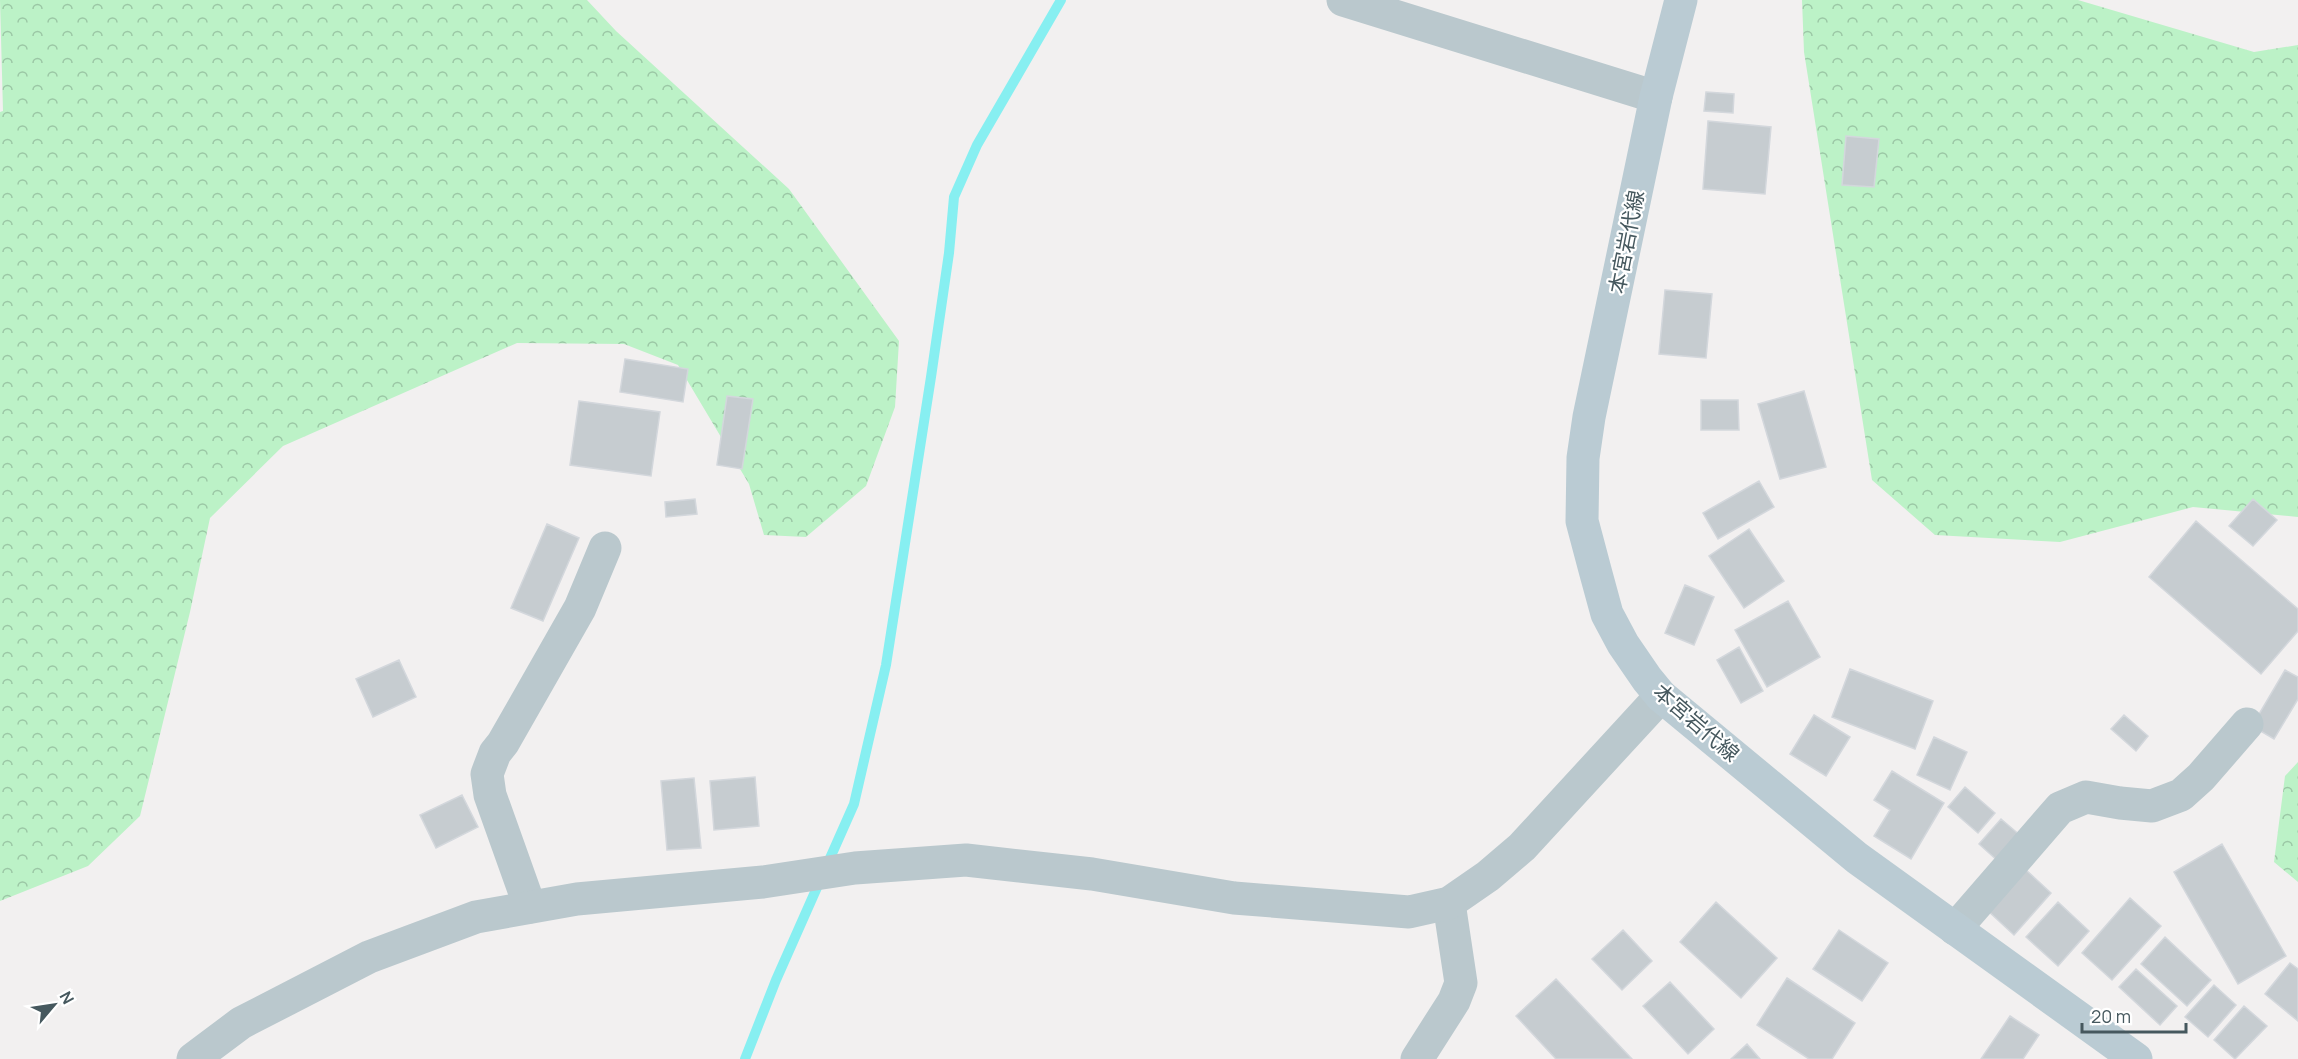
<svg xmlns="http://www.w3.org/2000/svg" width="2298" height="1059" viewBox="0 0 2298 1059" font-family="Manrope,'Noto Sans JP',sans-serif">
<style>
.forest{fill:url(#forest-crowns)}
.lines{fill:none;stroke-linecap:round;stroke-linejoin:round}
.stream{stroke:#87eff1;stroke-width:10}
.building{fill:#c6ccd0;stroke:#d3d7dc;stroke-width:1.5}
.minor{stroke:#bac8cd;stroke-width:33}
.tertiary{stroke:#bac8cd;stroke-width:33}
.secondary{stroke:#bacbd3;stroke-width:33}
.labels{text-anchor:middle;stroke-width:4.5;stroke-linejoin:round;paint-order:stroke}
.street-label{font-size:21px;fill:#46585e;stroke:#fff}
</style>
<defs>
<pattern id="forest-crowns" width="20" height="18" patternUnits="userSpaceOnUse" patternTransform="scale(1.5)"><rect width="20" height="18" fill="#bcf2c7"/><path d="M2 6a3 3 0 1 1 6 0M12 15a3 3 0 1 1 6 0" fill="none" stroke="#9bc7a5"/></pattern>
</defs>
<rect width="100%" height="100%" fill="#f2f0f0"/>
<path class="forest" d="M 0,0 L 587,0 L 616,31 L 789,189 L 899,341 L 895,407 L 866,486 L 806,537 L 764,535 L 749,484 L 678,365 L 624,344 L 517,343 L 283,446 L 210,518 L 190,612 L 140,816 L 88,866 L 0,901 L 0,112 L 3,111 Z
M 1802,0 L 2078,0 L 2254,52 L 2298,45 L 2298,517 L 2193,507 L 2060,542 L 1935,535 L 1872,480 L 1804,52 Z
M 2298,762 L 2298,882 L 2274,862 L 2285,776 Z"/>
<g class="lines">
<path class="stream" d="M 745,1059 L 776,980 L 854,804 L 886,665 L 931,377 L 949,253 L 954,197 L 977,145 L 1061,0"/>
</g>
<path class="building" d="M 1706,92 L 1734,94 L 1733,113 L 1704,111 Z
M 1708,121 L 1771,127 L 1765,194 L 1703,189 Z
M 1846,136 L 1879,139 L 1874,187 L 1842,185 Z
M 1665,290 L 1712,294 L 1706,358 L 1659,354 Z
M 625,359 L 688,369 L 683,402 L 620,392 Z
M 1804,391 L 1826,467 L 1780,479 L 1758,404 Z
M 727,396 L 753,399 L 742,469 L 717,465 Z
M 1701,400 L 1738,400 L 1739,430 L 1701,430 Z
M 579,401 L 660,412 L 651,476 L 570,465 Z
M 1759,481 L 1774,507 L 1718,539 L 1703,513 Z
M 695,499 L 697,514 L 666,517 L 665,502 Z
M 2253,499 L 2277,520 L 2253,546 L 2229,526 Z
M 2196,521 L 2298,609 L 2298,631 L 2261,674 L 2149,577 Z
M 547,524 L 579,538 L 543,621 L 511,608 Z
M 1749,529 L 1784,581 L 1744,608 L 1709,556 Z
M 1685,585 L 1714,597 L 1694,645 L 1665,633 Z
M 1788,601 L 1820,657 L 1767,687 L 1735,630 Z
M 1739,647 L 1763,691 L 1741,703 L 1717,660 Z
M 399,660 L 416,697 L 373,717 L 356,679 Z
M 1850,669 L 1933,701 L 1915,749 L 1832,717 Z
M 2285,670 L 2298,677 L 2298,699 L 2274,739 L 2252,726 Z
M 1814,715 L 1850,737 L 1826,776 L 1790,754 Z
M 2124,715 L 2148,736 L 2136,751 L 2111,729 Z
M 1934,737 L 1967,752 L 1950,790 L 1917,775 Z
M 1892,771 L 1944,803 L 1911,859 L 1874,836 L 1890,810 L 1874,800 Z
M 755,777 L 759,826 L 714,830 L 710,781 Z
M 694,778 L 701,848 L 667,850 L 661,781 Z
M 1965,787 L 1995,813 L 1978,833 L 1948,807 Z
M 462,795 L 478,827 L 436,848 L 420,815 Z
M 2001,819 L 2021,836 L 1999,862 L 1979,844 Z
M 2222,844 L 2286,956 L 2238,984 L 2174,872 Z
M 2025,869 L 2051,893 L 2014,935 L 1987,910 Z
M 2130,898 L 2161,926 L 2112,980 L 2082,953 Z
M 1716,902 L 1777,958 L 1741,998 L 1680,942 Z
M 2058,902 L 2089,931 L 2058,966 L 2026,937 Z
M 1623,930 L 1652,961 L 1622,990 L 1592,959 Z
M 1839,930 L 1888,963 L 1862,1001 L 1813,969 Z
M 2165,937 L 2211,980 L 2187,1006 L 2141,964 Z
M 2290,963 L 2298,969 L 2298,1021 L 2265,994 Z
M 2136,969 L 2177,1006 L 2160,1025 L 2119,987 Z
M 1787,978 L 1855,1023 L 1832,1059 L 1809,1059 L 1757,1025 Z
M 1556,979 L 1632,1059 L 1556,1059 L 1516,1016 Z
M 1670,982 L 1714,1029 L 1688,1054 L 1643,1006 Z
M 2214,985 L 2236,1005 L 2208,1037 L 2185,1017 Z
M 2244,1006 L 2267,1026 L 2235,1059 L 2214,1040 Z
M 2010,1016 L 2039,1035 L 2023,1059 L 1981,1059 Z
M 1747,1044 L 1760,1059 L 1731,1059 Z"/>
<g class="lines">
<path class="minor" d="M 1343,0 L 1656,97
M 530,907 L 490,795 L 487,774 L 495,753 L 503,743 L 580,608 L 605,548
M 1955,929 L 2060,808 L 2086,797 L 2120,803 L 2152,806 L 2181,795 L 2201,777 L 2247,724
M 1417,1059 L 1454,1001 L 1461,983 L 1449,903"/>
<path class="tertiary" d="M 193,1059 L 241,1023 L 369,957 L 476,917 L 577,899 L 763,882 L 855,868 L 966,860 L 1092,874 L 1234,898 L 1409,912 L 1449,903 L 1488,876 L 1522,847 L 1661,696"/>
<path class="secondary" d="M 1681,0 L 1656,97 L 1589,417 L 1583,458 L 1582,521 L 1595,570 L 1607,614 L 1623,644 L 1647,679 L 1661,696 L 1857,858 L 2136,1059"/>
</g>
<g class="labels">
<g class="street-label">
<text transform="translate(1627 242) rotate(-79)" y="7">本宮岩代線</text>
<text transform="translate(1696 723) rotate(41)" y="7">本宮岩代線</text>
</g>
</g>
<g transform="translate(54 1005) rotate(61)" stroke="#ffffff" stroke-width="4.5" paint-order="stroke">
<path d="M0-4.5L10 22L0 15L-10 22Z" fill="#46585e"/>
<text y="-9" font-size="16" font-weight="bold" text-anchor="middle" fill="#46585e">N</text>
</g>
<path d="M2082 1023v9h104v-9" fill="none" stroke="#46585e" stroke-width="3"/>
<text x="2091" y="1023" font-size="18" fill="#46585e" stroke="#ffffff" stroke-width="4.5" paint-order="stroke">20 m</text>
</svg>
